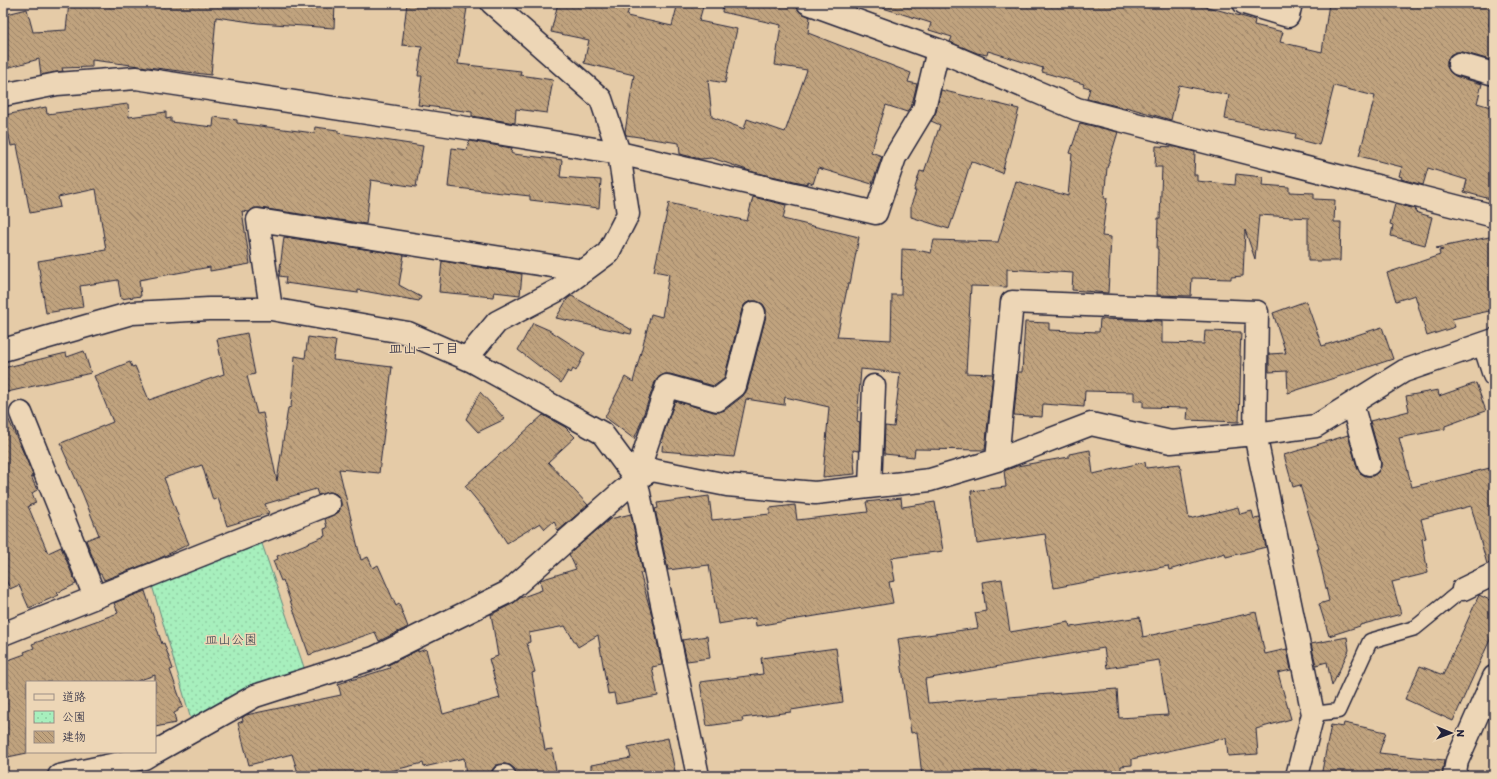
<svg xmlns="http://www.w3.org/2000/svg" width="1497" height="779" viewBox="0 0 1497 779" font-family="Itim,'Klee One',sans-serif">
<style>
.park{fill:url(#park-dots);stroke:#64887c}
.building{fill:url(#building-back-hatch);stroke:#22223b;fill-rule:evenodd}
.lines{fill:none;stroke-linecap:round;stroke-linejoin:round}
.lane-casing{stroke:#22223b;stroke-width:17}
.street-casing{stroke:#22223b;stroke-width:25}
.lane{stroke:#edd6b6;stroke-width:14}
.street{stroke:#edd6b6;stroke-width:22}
.labels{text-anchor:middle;stroke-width:3;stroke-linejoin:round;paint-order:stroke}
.park-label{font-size:13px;fill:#36414e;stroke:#edd6b6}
.neighbourhood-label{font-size:14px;fill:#22223b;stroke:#edd6b6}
</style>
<defs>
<pattern id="park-dots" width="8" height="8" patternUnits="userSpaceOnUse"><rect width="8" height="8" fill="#a7efbd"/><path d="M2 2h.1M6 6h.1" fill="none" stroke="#8fcda3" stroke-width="1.8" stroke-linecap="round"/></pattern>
<pattern id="building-back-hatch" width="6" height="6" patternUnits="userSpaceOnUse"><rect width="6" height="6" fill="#c0a37e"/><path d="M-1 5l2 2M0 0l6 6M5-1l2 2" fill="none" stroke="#9c8468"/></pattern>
</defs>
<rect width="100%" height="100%" fill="#e5cba7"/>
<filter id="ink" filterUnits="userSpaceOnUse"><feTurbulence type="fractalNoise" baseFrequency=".025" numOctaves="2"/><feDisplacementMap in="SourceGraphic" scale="8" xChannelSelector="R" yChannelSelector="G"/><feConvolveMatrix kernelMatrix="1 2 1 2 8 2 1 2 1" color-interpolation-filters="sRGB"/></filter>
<g filter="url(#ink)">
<path class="park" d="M 258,532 L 308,679 L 194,730 L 149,575 Z"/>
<path class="building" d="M 69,3 L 335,3 L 334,28 L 258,23 L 216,17 L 211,75 L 92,60 L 92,67 L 62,68 L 63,71 L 41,75 L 39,59 L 3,69 L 3,15 L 27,9 L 33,32 L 66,30 Z
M 407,3 L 453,3 L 453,6 L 467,8 L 458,64 L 521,71 L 520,75 L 553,80 L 547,113 L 516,109 L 515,123 L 472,116 L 472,112 L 418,105 L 422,76 L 418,76 L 422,47 L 402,45 Z
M 558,3 L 630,3 L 627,16 L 672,26 L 678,3 L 704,3 L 699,21 L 737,29 L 725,83 L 708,80 L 712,117 L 744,129 L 747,119 L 785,132 L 807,70 L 775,65 L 781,25 L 722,12 L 723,3 L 796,3 L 799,11 L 810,17 L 808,33 L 911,73 L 908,82 L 917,84 L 912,104 L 907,112 L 886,105 L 871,152 L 882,156 L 872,184 L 818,168 L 813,184 L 808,182 L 808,184 L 753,172 L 712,158 L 700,159 L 680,154 L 679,143 L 626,135 L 625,132 L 634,75 L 584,63 L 589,40 L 551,32 Z
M 883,3 L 1193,3 L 1255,20 L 1254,25 L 1283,32 L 1280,42 L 1322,52 L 1329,3 L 1492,3 L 1489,26 L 1494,28 L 1494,61 L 1462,52 L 1456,52 L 1450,55 L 1447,61 L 1447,67 L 1450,72 L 1455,76 L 1482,84 L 1477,103 L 1494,108 L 1494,200 L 1464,192 L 1467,180 L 1428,168 L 1423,185 L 1401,179 L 1402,177 L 1399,176 L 1402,167 L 1359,156 L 1375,96 L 1334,86 L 1319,145 L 1295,139 L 1296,134 L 1225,119 L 1229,95 L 1179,85 L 1171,120 L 1126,107 L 1125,108 L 1087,99 L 1090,88 L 1083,86 L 1084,84 L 1042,72 L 1043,68 L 988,51 L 987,55 L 977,53 L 950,42 L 952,37 L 929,30 L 931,23 L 883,8 Z
M 941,90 L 1019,109 L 1002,173 L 971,161 L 956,209 L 949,229 L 911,217 L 911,205 L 916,191 L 914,191 L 920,171 L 924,172 L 940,125 L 931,121 L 936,112 Z
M 128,104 L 129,117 L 166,112 L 166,119 L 171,118 L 171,122 L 213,127 L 214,117 L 237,120 L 237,123 L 314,133 L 315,127 L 338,130 L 338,133 L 423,146 L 416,187 L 371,180 L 366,224 L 260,208 L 254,208 L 249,212 L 242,211 L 250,264 L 210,271 L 210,267 L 139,280 L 141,296 L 121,299 L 118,280 L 80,286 L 83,307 L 46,313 L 38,261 L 106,250 L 96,189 L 58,197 L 60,207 L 30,213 L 17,145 L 11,146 L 5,115 L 46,107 L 47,114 Z
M 1080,123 L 1118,132 L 1107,168 L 1104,198 L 1107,198 L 1102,236 L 1111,237 L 1108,293 L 1072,290 L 1073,273 L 1007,269 L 1007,287 L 971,286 L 966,373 L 993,374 L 985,450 L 915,449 L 914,457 L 884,454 L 885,426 L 894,427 L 900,373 L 861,369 L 857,422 L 860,423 L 859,451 L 853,450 L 855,474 L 823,477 L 829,407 L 785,397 L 784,405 L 746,399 L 734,457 L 662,451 L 663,435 L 675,401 L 714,412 L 719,412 L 725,410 L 743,396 L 747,390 L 766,316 L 766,309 L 763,304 L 757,301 L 750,301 L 745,304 L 742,309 L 724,379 L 714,386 L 670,374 L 665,374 L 659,377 L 655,382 L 638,430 L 634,439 L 605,417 L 625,377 L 633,382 L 651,314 L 662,317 L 669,274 L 654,271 L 669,203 L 747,221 L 753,197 L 786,205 L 783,219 L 859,237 L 850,284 L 848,284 L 837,337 L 891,340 L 892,295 L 901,295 L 902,249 L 917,250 L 931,253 L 934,240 L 998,242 L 1016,181 L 1068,196 L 1072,154 L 1070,153 Z
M 469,141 L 512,148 L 511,153 L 513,154 L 562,160 L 560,177 L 601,180 L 599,208 L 530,200 L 530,196 L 448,187 L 452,148 L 467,150 Z
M 1156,146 L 1176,147 L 1195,152 L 1194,175 L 1197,175 L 1197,181 L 1235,185 L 1236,174 L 1263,177 L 1262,185 L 1289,187 L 1289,192 L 1314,193 L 1314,199 L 1335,200 L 1334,222 L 1341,222 L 1340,261 L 1308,261 L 1308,218 L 1259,215 L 1255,259 L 1245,230 L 1243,276 L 1231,277 L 1231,279 L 1192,278 L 1191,296 L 1157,295 L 1158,249 L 1157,249 L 1158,218 L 1160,218 L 1162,167 L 1155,167 Z
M 1395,204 L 1416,209 L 1415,212 L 1432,217 L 1425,245 L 1391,236 L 1393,225 L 1390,224 Z
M 1494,236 L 1494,310 L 1452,319 L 1455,327 L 1427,336 L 1415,295 L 1396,301 L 1387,273 L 1440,255 L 1439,251 L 1443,250 L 1436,248 Z
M 284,237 L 404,255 L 399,285 L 421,297 L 419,301 L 358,290 L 358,293 L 285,283 L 286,277 L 279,276 Z
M 442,261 L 522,274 L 520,295 L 494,292 L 493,297 L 439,292 Z
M 572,296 L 632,330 L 631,334 L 556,318 L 568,298 Z
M 1306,301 L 1322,346 L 1382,327 L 1393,359 L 1288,393 L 1287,371 L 1269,372 L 1269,354 L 1286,353 L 1273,313 Z
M 1100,319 L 1162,321 L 1162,343 L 1204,344 L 1205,331 L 1241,332 L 1240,356 L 1241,356 L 1239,422 L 1187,420 L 1188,408 L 1143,407 L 1143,401 L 1134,401 L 1134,392 L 1085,391 L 1084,407 L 1043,404 L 1042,417 L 1014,415 L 1018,372 L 1022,372 L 1025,322 L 1049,323 L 1049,330 L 1099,332 Z
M 533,323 L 549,330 L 585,353 L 576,371 L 573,369 L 571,373 L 568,371 L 561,383 L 518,350 Z
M 247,333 L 255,374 L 247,376 L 257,414 L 263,413 L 277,481 L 288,408 L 291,407 L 295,356 L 305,358 L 308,337 L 336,341 L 333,360 L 392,367 L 379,473 L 339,469 L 361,560 L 368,557 L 373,568 L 378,565 L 396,606 L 399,604 L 408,627 L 379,641 L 375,632 L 309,655 L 283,580 L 281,581 L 273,561 L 278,559 L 277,556 L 325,536 L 324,529 L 327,528 L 325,519 L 339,512 L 341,505 L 340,499 L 336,494 L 331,492 L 318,495 L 316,489 L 265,504 L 269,513 L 227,526 L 218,498 L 213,500 L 202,465 L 164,478 L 179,518 L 178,518 L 189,544 L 156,560 L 104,580 L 101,574 L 99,574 L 86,540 L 99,535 L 83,495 L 62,448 L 63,448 L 61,443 L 113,422 L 94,376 L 130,362 L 132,367 L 135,366 L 149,400 L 224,374 L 217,339 Z
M 84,351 L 91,373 L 3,393 L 3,368 L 66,353 L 67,357 Z
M 1476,383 L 1486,411 L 1445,426 L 1445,429 L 1399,438 L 1412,487 L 1494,467 L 1494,562 L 1487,564 L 1471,506 L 1421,519 L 1426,538 L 1422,539 L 1428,573 L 1392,582 L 1401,614 L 1360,625 L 1360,626 L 1329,636 L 1319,604 L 1329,601 L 1317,549 L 1319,549 L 1300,485 L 1293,487 L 1284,455 L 1348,435 L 1357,467 L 1360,473 L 1366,476 L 1373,476 L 1378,472 L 1381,467 L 1381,461 L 1370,421 L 1409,411 L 1406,396 L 1438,390 L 1439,396 Z
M 480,392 L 505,419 L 478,432 L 466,419 Z
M 3,407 L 24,454 L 33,475 L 31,476 L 37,490 L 32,493 L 36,503 L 28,506 L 48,553 L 61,547 L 76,584 L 57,593 L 59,595 L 29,608 L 19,585 L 10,589 L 3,573 Z
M 543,415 L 565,427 L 575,437 L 548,462 L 588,505 L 558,531 L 554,521 L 545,529 L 540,523 L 507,543 L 489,515 L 465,486 Z
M 1090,450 L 1093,474 L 1145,462 L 1146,468 L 1180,464 L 1189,519 L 1238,507 L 1240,514 L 1252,511 L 1254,519 L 1260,518 L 1266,547 L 1226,557 L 1225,553 L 1169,570 L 1168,566 L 1054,588 L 1045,534 L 977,544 L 971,491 L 1006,487 L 1004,471 L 1017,466 L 1069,457 L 1069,454 Z
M 709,496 L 712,520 L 770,514 L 770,508 L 795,505 L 797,520 L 868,512 L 866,502 L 901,498 L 902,507 L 935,502 L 943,551 L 891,558 L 895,581 L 889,582 L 893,603 L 756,626 L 755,618 L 718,624 L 709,565 L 668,570 L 655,509 L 658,508 L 657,503 Z
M 631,514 L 643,573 L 640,573 L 652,616 L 662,665 L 652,667 L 658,696 L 616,704 L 614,693 L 608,694 L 598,635 L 578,647 L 565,626 L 529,633 L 530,642 L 527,643 L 535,672 L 532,673 L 545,750 L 552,749 L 557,776 L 516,776 L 515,769 L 510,765 L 504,764 L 496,765 L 492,770 L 491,776 L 466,776 L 464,758 L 424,767 L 423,763 L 370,776 L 299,776 L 292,754 L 249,765 L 238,723 L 243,721 L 242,718 L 246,715 L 341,695 L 338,684 L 390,668 L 388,665 L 418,650 L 418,652 L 426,649 L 443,714 L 500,698 L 489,659 L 498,656 L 491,614 L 494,614 L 494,613 L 514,603 L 520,598 L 542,590 L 540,580 L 576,569 L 569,554 L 610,519 Z
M 1002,579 L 1010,632 L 1069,622 L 1070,627 L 1140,617 L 1143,637 L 1256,612 L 1265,654 L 1287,649 L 1291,670 L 1278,673 L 1291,719 L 1256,729 L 1258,754 L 1228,756 L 1226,738 L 1132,759 L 1132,765 L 1121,766 L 1121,772 L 1073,776 L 922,776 L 917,732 L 911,733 L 898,639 L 978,628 L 975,613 L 986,611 L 982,582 ZM 1104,648 L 1107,668 L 1159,660 L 1168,715 L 1119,718 L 1117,689 L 928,703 L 925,679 Z
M 145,591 L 162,644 L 164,643 L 173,669 L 170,670 L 183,707 L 178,709 L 178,711 L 174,713 L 176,723 L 155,727 L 155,675 L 134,682 L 27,682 L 27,753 L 3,758 L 3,662 L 25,654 L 24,652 L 34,648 L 32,644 L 118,613 L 114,603 Z
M 1479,595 L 1494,602 L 1494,631 L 1453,721 L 1405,699 L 1420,666 L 1443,675 Z
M 707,636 L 710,658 L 687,661 L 682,640 Z
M 1347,637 L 1349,650 L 1332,686 L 1327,662 L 1316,665 L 1311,644 Z
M 836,648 L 843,702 L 791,710 L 791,712 L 742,718 L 743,721 L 707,726 L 700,682 L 763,674 L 761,658 Z
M 1344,723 L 1386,732 L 1379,753 L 1444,760 L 1442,776 L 1321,776 L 1331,725 L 1343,727 Z
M 668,738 L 676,776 L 591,776 L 591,765 L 631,758 L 628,747 Z"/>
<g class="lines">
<g class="lane-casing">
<path id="lane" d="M 1313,714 L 1338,711 L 1370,641 L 1415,628 L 1463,589"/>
</g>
<g class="street-casing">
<path id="street" d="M 808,3 L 938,50
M 1244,3 L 1288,16 L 1291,3
M 1459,64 L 1494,74
M 3,95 L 57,84 L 136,78 L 480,130 L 619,153 L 876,213 L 895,157 L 924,109 L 938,50 L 1077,109 L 1494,216
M 271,309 L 258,220 L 584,271
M 1484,344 L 1494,375
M 3,350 L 132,313 L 209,309 L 271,309 L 408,333 L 472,361 L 602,433 L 636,479 L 698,776
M 467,358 L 497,322 L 558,290 L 608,253 L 628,214 L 619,153 L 601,99 L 492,3
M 1352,404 L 1369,464
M 21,413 L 95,597
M 997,460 L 1091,424 L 1171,442 L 1255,434 L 1316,426 L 1404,371 L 1494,340
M 636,479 L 647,444 L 667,386 L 717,400 L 735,386 L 754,313
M 870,487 L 874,386
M 1463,589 L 1494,574
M 3,634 L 329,504
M 155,752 L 255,696 L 374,658 L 508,592 L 636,479 L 652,470 L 727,485 L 815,493 L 930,480 L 997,460 L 1012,302 L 1257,312 L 1255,434 L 1313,714 L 1297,776
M 59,776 L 144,758 L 154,752
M 503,776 L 504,776
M 1454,776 L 1457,761 L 1494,677"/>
</g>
<use href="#lane" class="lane"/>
<use href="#street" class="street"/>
</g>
</g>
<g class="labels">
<g class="park-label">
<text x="231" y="644">皿山公園</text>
</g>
<g class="neighbourhood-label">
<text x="424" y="353">皿山一丁目</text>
</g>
</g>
<rect width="1497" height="779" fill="none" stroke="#edd6b6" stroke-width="16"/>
<rect x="8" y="8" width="1481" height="763" fill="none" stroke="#22223b" stroke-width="1.5" filter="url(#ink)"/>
<rect x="26" y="681" width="130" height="72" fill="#edd6b6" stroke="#9c8e85"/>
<rect x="34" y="694" width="20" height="6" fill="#edd6b6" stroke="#9c8e85"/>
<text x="62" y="701" font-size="12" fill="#22223b">道路</text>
<rect x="34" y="711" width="20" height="12" fill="url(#park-dots)" stroke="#9c8e85"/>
<text x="62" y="721" font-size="12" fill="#22223b">公園</text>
<rect x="34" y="731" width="20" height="12" fill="url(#building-back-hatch)" stroke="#9c8e85"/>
<text x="62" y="741" font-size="12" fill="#22223b">建物</text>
<g transform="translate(1451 733) rotate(91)" stroke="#edd6b6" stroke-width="3" paint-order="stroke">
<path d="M0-3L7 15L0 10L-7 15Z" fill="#22223b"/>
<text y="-6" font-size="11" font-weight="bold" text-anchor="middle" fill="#22223b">N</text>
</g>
</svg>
